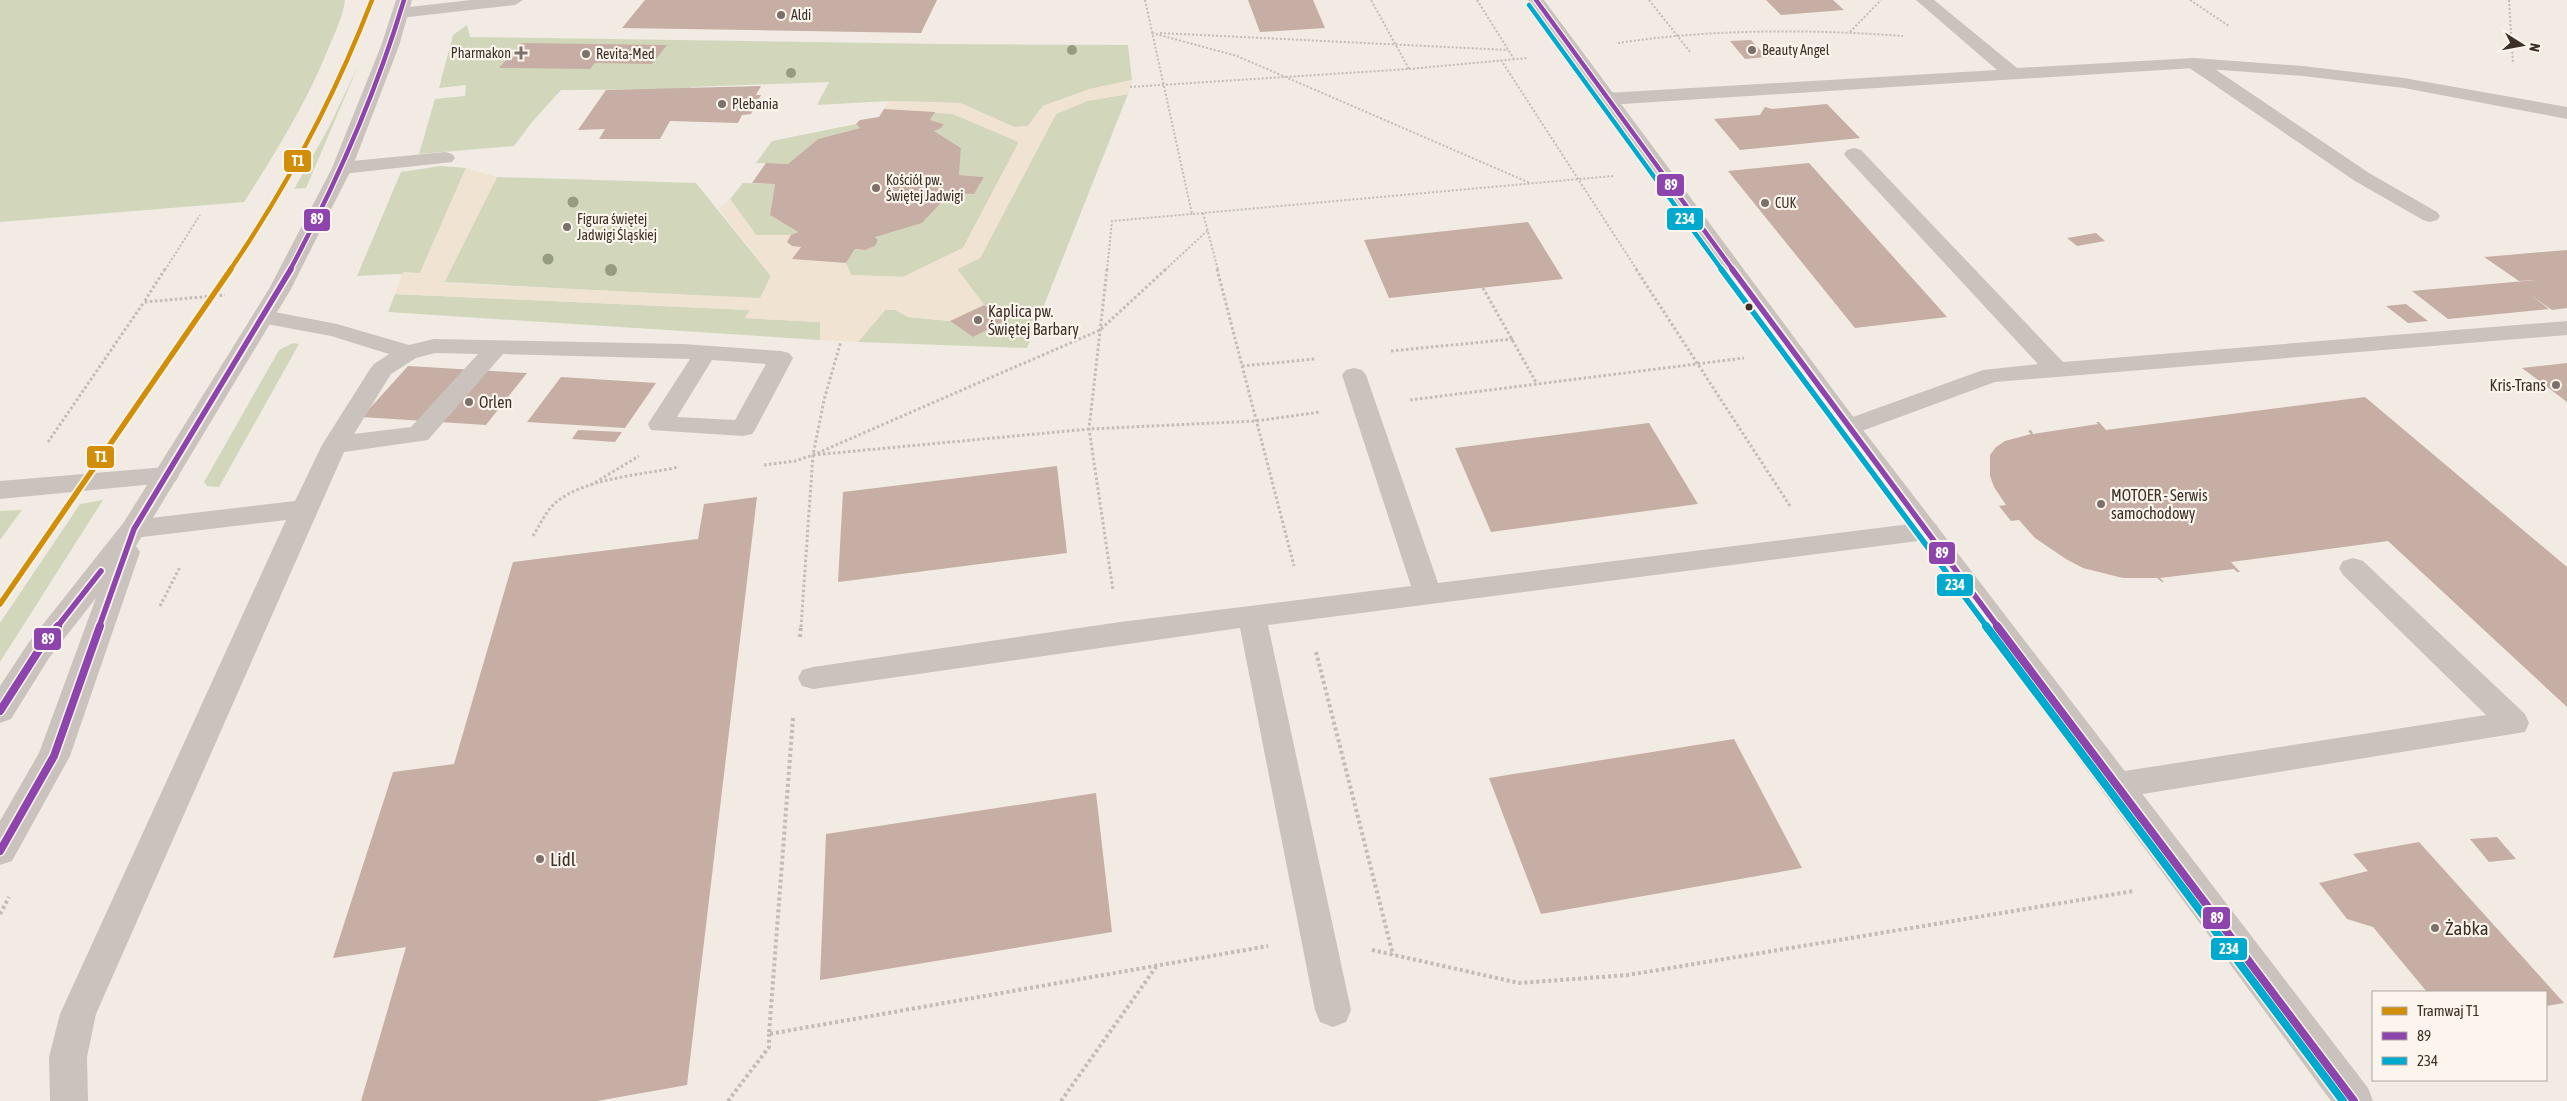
<svg xmlns="http://www.w3.org/2000/svg" width="2567" height="1101" viewBox="0 0 2567 1101" font-family="'Asap Condensed',sans-serif">
<style>
.green{fill:#d2d7bc}
.plaza{fill:#f0e3d2}
.building{fill:#c6aea4}
.lines{fill:none;stroke-linecap:round;stroke-linejoin:round}
.path-far2{stroke:#c3bbb5;stroke-width:2;stroke-dasharray:2 2;stroke-linecap:butt}
.path-far1{stroke:#c3bbb5;stroke-width:3;stroke-dasharray:2.5 2.5;stroke-linecap:butt}
.path{stroke:#c3bbb5;stroke-width:4;stroke-dasharray:3 3;stroke-linecap:butt}
.service{fill:#cac3bd;fill-rule:evenodd}
.minor{fill:#cac3bd;fill-rule:evenodd}
.tertiary{fill:#cac3bd;fill-rule:evenodd}
.bus-1-far2-casing{stroke:#fcf5ed;stroke-width:7}
.bus-1-far1-casing{stroke:#fcf5ed;stroke-width:9}
.bus-1-casing{stroke:#fcf5ed;stroke-width:11}
.bus-2-far2-casing{stroke:#fcf5ed;stroke-width:7}
.bus-2-far1-casing{stroke:#fcf5ed;stroke-width:9}
.bus-2-casing{stroke:#fcf5ed;stroke-width:11}
.bus-1-far2{stroke:#8e44ad;stroke-width:4.5}
.bus-1-far1{stroke:#8e44ad;stroke-width:5.5}
.bus-1{stroke:#8e44ad;stroke-width:8}
.bus-2-far2{stroke:#00a9ce;stroke-width:4.5}
.bus-2-far1{stroke:#00a9ce;stroke-width:5.5}
.bus-2{stroke:#00a9ce;stroke-width:8}
.tram-1-far1-casing{stroke:#fcf5ed;stroke-width:7}
.tram-1-casing{stroke:#fcf5ed;stroke-width:9}
.tram-1-far1{stroke:#d28e08;stroke-width:4.5}
.tram-1{stroke:#d28e08;stroke-width:5.5}
.tree{fill:#959d7e}
.poi-dot{fill:#7b716a;stroke:#fcf5ed;stroke-width:2}
.bus-dot{fill:#3c3029;stroke:#fcf5ed;stroke-width:2}
.labels{text-anchor:middle;stroke-width:4.5;stroke-linejoin:round;paint-order:stroke}
.far-poi-label{font-size:14px;fill:#3c3029;stroke:#fcf5ed;text-anchor:start}
.poi-label{font-size:16px;fill:#3c3029;stroke:#fcf5ed;text-anchor:start}
.near-poi-label{font-size:19px;fill:#3c3029;stroke:#fcf5ed;text-anchor:start}
.line-badge{stroke:#fcf5ed;stroke-width:2}
.badge-label{font-size:14px;text-anchor:middle;font-weight:bold;fill:#fff}
</style>
<rect width="100%" height="100%" fill="#f1ebe4"/>
<path class="green" d="M 0,0 L 345,0 C 343,17 335,32 329,47 C 307,102 276,152 244,202 L 0,222 Z
M 467,25 L 470,37 L 942,44 L 1128,45 L 1132,80 L 1090,89 L 1043,106 L 1028,126 L 1014,127 L 960,103 L 889,101 L 817,105 L 829,82 L 691,87 L 690,89 L 561,90 L 532,122 L 514,146 L 419,154 L 435,99 L 465,96 L 466,85 L 439,88 L 453,35 Z
M 359,64 L 306,188 L 294,189 L 328,129 Z
M 1128,94 L 1027,348 L 858,342 L 885,310 L 895,310 L 909,317 L 950,321 L 973,337 L 1006,320 L 984,305 L 957,269 L 980,258 L 1056,114 L 1087,101 Z
M 935,112 L 953,114 L 1019,142 L 963,248 L 903,277 L 851,275 L 846,263 L 855,249 L 865,250 L 875,246 L 878,240 L 875,237 L 950,193 L 974,193 L 984,177 L 959,175 L 961,148 L 934,131 L 944,124 L 930,120 Z
M 856,124 L 860,128 L 818,139 L 788,164 L 756,163 L 772,141 Z
M 441,166 L 466,168 L 420,273 L 357,276 L 401,172 Z
M 497,177 L 696,183 L 771,276 L 760,299 L 444,282 Z
M 743,183 L 775,184 L 770,215 L 798,232 L 791,235 L 756,235 L 730,199 Z
M 395,294 L 750,310 L 745,318 L 820,322 L 820,340 L 388,312 Z
M 293,343 L 299,344 L 219,487 L 207,486 L 204,482 L 279,350 Z
M 103,500 L 0,662 L 0,623 L 80,504 Z
M 22,510 L 0,540 L 0,511 Z"/>
<path class="plaza" d="M 1132,80 L 1128,94 L 1087,101 L 1056,114 L 980,258 L 957,269 L 984,305 L 950,321 L 909,317 L 895,310 L 885,310 L 858,342 L 841,341 L 820,340 L 820,322 L 745,318 L 750,310 L 395,294 L 403,272 L 420,273 L 466,168 L 497,177 L 444,283 L 760,298 L 771,276 L 719,209 L 730,199 L 756,235 L 791,235 L 787,242 L 792,246 L 801,247 L 792,259 L 846,263 L 851,275 L 903,277 L 963,248 L 1019,142 L 953,114 L 884,109 L 889,101 L 960,103 L 1014,127 L 1028,126 L 1043,106 L 1090,89 Z"/>
<path class="building" d="M 645,0 L 937,0 L 921,33 L 622,28 Z
M 1248,0 L 1313,0 L 1325,28 L 1260,32 Z
M 1766,0 L 1833,0 L 1844,10 L 1781,15 Z
M 1751,40 L 1761,51 L 1770,50 L 1776,56 L 1745,59 L 1730,41 Z
M 522,43 L 667,45 L 652,64 L 595,63 L 590,69 L 499,68 Z
M 761,86 L 756,95 L 761,95 L 751,114 L 742,115 L 738,123 L 670,121 L 660,139 L 599,139 L 605,129 L 578,130 L 606,90 Z
M 1827,104 L 1860,138 L 1740,150 L 1714,119 L 1760,115 L 1765,107 L 1772,109 Z
M 884,109 L 935,112 L 930,120 L 944,124 L 941,128 L 934,131 L 961,148 L 959,175 L 984,177 L 974,194 L 950,193 L 922,223 L 875,237 L 878,240 L 875,246 L 865,250 L 855,249 L 846,263 L 792,259 L 801,247 L 792,246 L 787,242 L 791,235 L 798,232 L 770,215 L 775,184 L 752,183 L 766,163 L 788,164 L 818,139 L 860,128 L 856,124 L 860,120 L 879,117 Z
M 1809,163 L 1931,299 L 1947,317 L 1855,328 L 1728,171 Z
M 1528,222 L 1563,279 L 1389,298 L 1364,240 Z
M 2096,233 L 2105,241 L 2077,246 L 2067,238 Z
M 2567,250 L 2567,308 L 2552,310 L 2532,296 L 2549,309 L 2448,319 L 2412,291 L 2536,280 L 2519,281 L 2484,257 Z
M 2406,304 L 2428,321 L 2408,323 L 2386,306 Z
M 984,305 L 1006,320 L 973,337 L 950,321 Z
M 2567,363 L 2567,402 L 2522,368 Z
M 408,366 L 527,373 L 486,425 L 362,417 Z
M 561,377 L 656,383 L 625,428 L 527,422 Z
M 2365,397 L 2567,567 L 2567,707 L 2388,541 L 2231,562 L 2240,572 L 2237,572 L 2234,569 L 2160,578 L 2164,582 L 2162,582 L 2157,578 L 2123,578 L 2083,568 L 2066,559 L 2035,538 L 2019,520 L 2011,521 L 1999,506 L 2006,505 L 1994,487 L 1990,476 L 1990,455 L 1996,447 L 2005,441 L 2031,434 L 2028,431 L 2031,430 L 2033,434 L 2098,424 L 2096,422 L 2099,422 L 2106,430 Z
M 1649,423 L 1698,504 L 1491,532 L 1455,448 Z
M 578,430 L 622,432 L 615,442 L 572,439 Z
M 1057,466 L 1067,553 L 838,582 L 843,492 Z
M 757,497 L 687,1085 L 597,1101 L 361,1101 L 406,947 L 333,958 L 393,772 L 454,764 L 513,562 L 698,539 L 704,504 Z
M 1734,739 L 1802,868 L 1541,914 L 1489,778 Z
M 1096,793 L 1112,932 L 820,980 L 826,834 Z
M 2497,837 L 2516,859 L 2489,862 L 2470,839 Z
M 2419,842 L 2564,1003 L 2546,1006 L 2546,992 L 2427,992 L 2373,927 L 2347,919 L 2319,883 L 2368,871 L 2353,854 Z"/>
<g class="lines">
<path class="path-far2" d="M 1145,0 L 1192,214 L 1613,176
M 1477,0 L 1514,59
M 1649,0 L 1691,53
M 2190,0 L 2229,26
M 2509,0 L 2513,64
M 1850,32 L 1881,0
M 1152,33 L 1237,56 L 1530,183
M 1160,33 L 1508,50
M 1618,43 C 1711,29 1809,29 1903,36
M 1501,60 L 1637,270
M 1409,69 L 1528,58
M 1130,87 L 1409,69 L 1371,0
M 1203,213 L 1218,270
M 165,270 L 200,215
M 1107,270 L 1112,221 L 1192,214
M 1165,270 L 1207,231"/>
<path class="path-far1" d="M 165,269 L 144,302 L 225,295
M 1107,269 L 1089,429 L 1113,590
M 1217,269 L 1294,566
M 1636,269 L 1790,506
M 1483,288 L 1537,384
M 1391,351 L 1513,339
M 1242,366 L 1315,359
M 1410,400 L 1744,358
M 48,442 L 144,302
M 813,455 L 1089,429 L 1256,421 L 1320,412
M 764,465 L 795,461 L 813,455 L 1100,330 L 1166,269
M 591,485 L 639,456
M 533,536 C 540,525 545,513 554,504 C 583,478 642,475 679,467
M 160,606 L 180,567
M 801,627 L 813,455 L 824,400 L 841,341"/>
<path class="path" d="M 800,637 L 801,626
M 1316,652 L 1393,955
M 793,718 L 769,1034 L 1268,946
M 0,914 L 9,897
M 1372,950 L 1519,983 L 1628,975 L 2134,891
M 728,1101 L 769,1047 L 769,1034
M 1061,1101 L 1156,967"/>
<path class="service" d="M 471,0 L 523,0 L 515,5 L 400,18 L 392,13 L 400,8 Z
M 2194,58 L 2200,59 L 2369,173 L 2437,212 L 2440,216 L 2437,220 L 2430,222 L 2423,220 L 2355,181 L 2188,67 L 2185,63 L 2188,59 Z
M 1854,148 L 1861,150 L 2063,362 L 2567,321 L 2567,335 L 1995,382 L 1848,436 L 1839,434 L 1835,428 L 1839,422 L 1983,370 L 2038,364 L 1847,158 L 1844,154 L 1847,150 Z
M 445,152 L 452,154 L 455,158 L 452,162 L 342,174 L 335,172 L 332,168 L 335,164 L 342,162 Z
M 264,310 L 337,324 L 409,345 L 434,339 L 683,344 L 781,351 L 789,353 L 793,358 L 756,428 L 752,434 L 743,436 L 651,430 L 648,424 L 690,359 L 503,354 L 428,440 L 344,452 L 96,1014 L 87,1057 L 88,1101 L 50,1101 L 49,1057 L 60,1014 L 286,520 L 134,538 L 124,536 L 120,529 L 124,522 L 134,520 L 295,501 L 322,445 L 370,369 L 374,364 L 389,354 L 331,336 L 256,322 L 253,317 L 256,312 ZM 435,353 L 478,354 L 411,427 L 354,434 L 391,374 L 416,358 ZM 712,360 L 766,364 L 735,420 L 677,417 Z
M 1354,368 L 1362,370 L 1366,375 L 1438,583 L 1926,522 L 1936,524 L 1940,531 L 1936,538 L 1926,540 L 1268,625 L 1351,1010 L 1346,1022 L 1333,1027 L 1320,1022 L 1315,1010 L 1240,628 L 813,689 L 802,686 L 798,678 L 802,670 L 813,667 L 1120,622 L 1411,586 L 1342,375 L 1346,370 Z
M 166,467 L 175,470 L 179,476 L 175,482 L 0,499 L 0,481 Z
M 2353,558 L 2363,561 L 2525,714 L 2529,723 L 2525,732 L 2118,798 L 2107,794 L 2102,785 L 2107,776 L 2118,772 L 2486,715 L 2343,575 L 2339,568 L 2343,561 Z"/>
<path class="minor" d="M 1916,0 L 1934,0 L 2017,68 L 2194,58 L 2303,66 L 2404,78 L 2567,107 L 2567,119 L 2404,88 L 2303,76 L 2194,68 L 1607,105 L 1600,103 L 1598,99 L 1600,95 L 1607,93 L 1997,70 Z"/>
<path class="tertiary" d="M 396,0 L 412,0 L 399,46 L 352,168 L 291,289 L 136,546 L 140,552 L 70,756 L 12,861 L 0,865 L 0,821 L 39,753 L 96,598 L 49,658 L 11,719 L 0,723 L 0,686 L 29,642 L 124,522 L 269,289 L 332,168 L 381,46 Z
M 1528,0 L 1544,0 L 1857,422 L 2368,1088 L 2373,1101 L 2331,1101 L 1839,434 Z"/>
<g class="bus-1-far2-casing">
<path id="bus-1-far2" d="M 1536,0 L 1733,270
M 290,270 C 336,184 376,93 404,0"/>
</g>
<g class="bus-1-far1-casing">
<path id="bus-1-far1" d="M 1732,269 L 1998,627
M 57,627 L 101,571
M 99,627 L 134,529 L 291,269"/>
</g>
<g class="bus-1-casing">
<path id="bus-1" d="M 1997,626 L 2354,1101
M 0,711 L 39,650 L 58,626
M 0,851 L 54,756 L 100,626"/>
</g>
<g class="bus-2-far2-casing">
<path id="bus-2-far2" d="M 1529,5 L 1722,270"/>
</g>
<g class="bus-2-far1-casing">
<path id="bus-2-far1" d="M 1721,269 L 1987,627"/>
</g>
<g class="bus-2-casing">
<path id="bus-2" d="M 1986,626 L 2343,1101"/>
</g>
<use href="#bus-1-far2" class="bus-1-far2"/>
<use href="#bus-1-far1" class="bus-1-far1"/>
<use href="#bus-1" class="bus-1"/>
<use href="#bus-2-far2" class="bus-2-far2"/>
<use href="#bus-2-far1" class="bus-2-far1"/>
<use href="#bus-2" class="bus-2"/>
<g class="tram-1-far1-casing">
<path id="tram-1-far1" d="M 230,270 C 288,185 335,96 372,0"/>
</g>
<g class="tram-1-casing">
<path id="tram-1" d="M 0,604 L 231,269"/>
</g>
<use href="#tram-1-far1" class="tram-1-far1"/>
<use href="#tram-1" class="tram-1"/>
</g>
<g class="tree">
<circle cx="1072" cy="50" r="5"/>
<circle cx="791" cy="73" r="5"/>
<circle cx="573" cy="202" r="5.5"/>
<circle cx="548" cy="259" r="5.5"/>
<circle cx="611" cy="270" r="6"/>
</g>
<g class="poi-dot">
<circle cx="781" cy="15" r="5"/>
<circle cx="1752" cy="50" r="5"/>
<path d="M518.5 45.5h5v5h5v5h-5v5h-5v-5h-5v-5h5z"/>
<circle cx="586" cy="54" r="5"/>
<circle cx="722" cy="104" r="5"/>
<circle cx="876" cy="188" r="5"/>
<circle cx="1765" cy="203" r="5"/>
<circle cx="567" cy="227" r="5"/>
<circle cx="978" cy="320" r="5"/>
<circle cx="2556" cy="385" r="5"/>
<circle cx="469" cy="402" r="5"/>
<circle cx="2101" cy="504" r="5"/>
<circle cx="540" cy="859" r="5"/>
<circle cx="2435" cy="928" r="5"/>
</g>
<circle class="bus-dot" cx="1749" cy="307" r="4.5"/>
<g class="labels">
<g class="far-poi-label">
<text x="791" y="20">Aldi</text>
<text x="1762" y="55">Beauty Angel</text>
<text x="511" y="58" text-anchor="end">Pharmakon</text>
<text x="596" y="59">Revita-Med</text>
<text x="732" y="109">Plebania</text>
<text x="886" y="185">Kościół pw.<tspan x="886" dy="16">Świętej Jadwigi</tspan></text>
<text x="1775" y="208">CUK</text>
<text x="577" y="224">Figura świętej<tspan x="577" dy="16">Jadwigi Śląskiej</tspan></text>
</g>
<g class="poi-label">
<text x="988" y="317">Kaplica pw.<tspan x="988" dy="18">Świętej Barbary</tspan></text>
<text x="2546" y="391" text-anchor="end">Kris-Trans</text>
<text x="479" y="408">Orlen</text>
<text x="2111" y="501">MOTOER - Serwis<tspan x="2111" dy="18">samochodowy</tspan></text>
</g>
<g class="near-poi-label">
<text x="550" y="866">Lidl</text>
<text x="2445" y="935">Żabka</text>
</g>
</g>
<g class="line-badge">
<rect x="283" y="149" width="29" height="24" rx="5" fill="#d28e08"/>
<rect x="1656" y="173" width="29" height="24" rx="5" fill="#8e44ad"/>
<rect x="1666" y="207" width="38" height="24" rx="5" fill="#00a9ce"/>
<rect x="303" y="208" width="28" height="24" rx="5" fill="#8e44ad"/>
<rect x="86" y="445" width="29" height="24" rx="5" fill="#d28e08"/>
<rect x="1928" y="541" width="28" height="24" rx="5" fill="#8e44ad"/>
<rect x="1936" y="573" width="38" height="24" rx="5" fill="#00a9ce"/>
<rect x="33" y="627" width="29" height="24" rx="5" fill="#8e44ad"/>
<rect x="2202" y="906" width="29" height="24" rx="5" fill="#8e44ad"/>
<rect x="2210" y="937" width="38" height="24" rx="5" fill="#00a9ce"/>
</g>
<g class="badge-label">
<text x="298" y="166">T1</text>
<text x="1671" y="190">89</text>
<text x="1685" y="224">234</text>
<text x="317" y="224">89</text>
<text x="101" y="462">T1</text>
<text x="1942" y="558">89</text>
<text x="1955" y="590">234</text>
<text x="48" y="644">89</text>
<text x="2217" y="923">89</text>
<text x="2229" y="954">234</text>
</g>
<rect x="2372" y="991" width="175" height="90" fill="#fcf5ed" stroke="#afa69f"/>
<rect x="2382" y="1007" width="25" height="8" fill="#d28e08" stroke="#afa69f"/>
<text x="2417" y="1016" font-size="15" fill="#3c3029">Tramwaj T1</text>
<rect x="2382" y="1032" width="25" height="8" fill="#8e44ad" stroke="#afa69f"/>
<text x="2417" y="1041" font-size="15" fill="#3c3029">89</text>
<rect x="2382" y="1057" width="25" height="8" fill="#00a9ce" stroke="#afa69f"/>
<text x="2417" y="1066" font-size="15" fill="#3c3029">234</text>
<g transform="translate(2522 45) rotate(101)" stroke="#fcf5ed" stroke-width="4" paint-order="stroke">
<path d="M0-4L9 19L0 12L-9 19Z" fill="#3c3029"/>
<text y="-8" font-size="14" font-weight="bold" text-anchor="middle" fill="#3c3029">N</text>
</g>
</svg>
